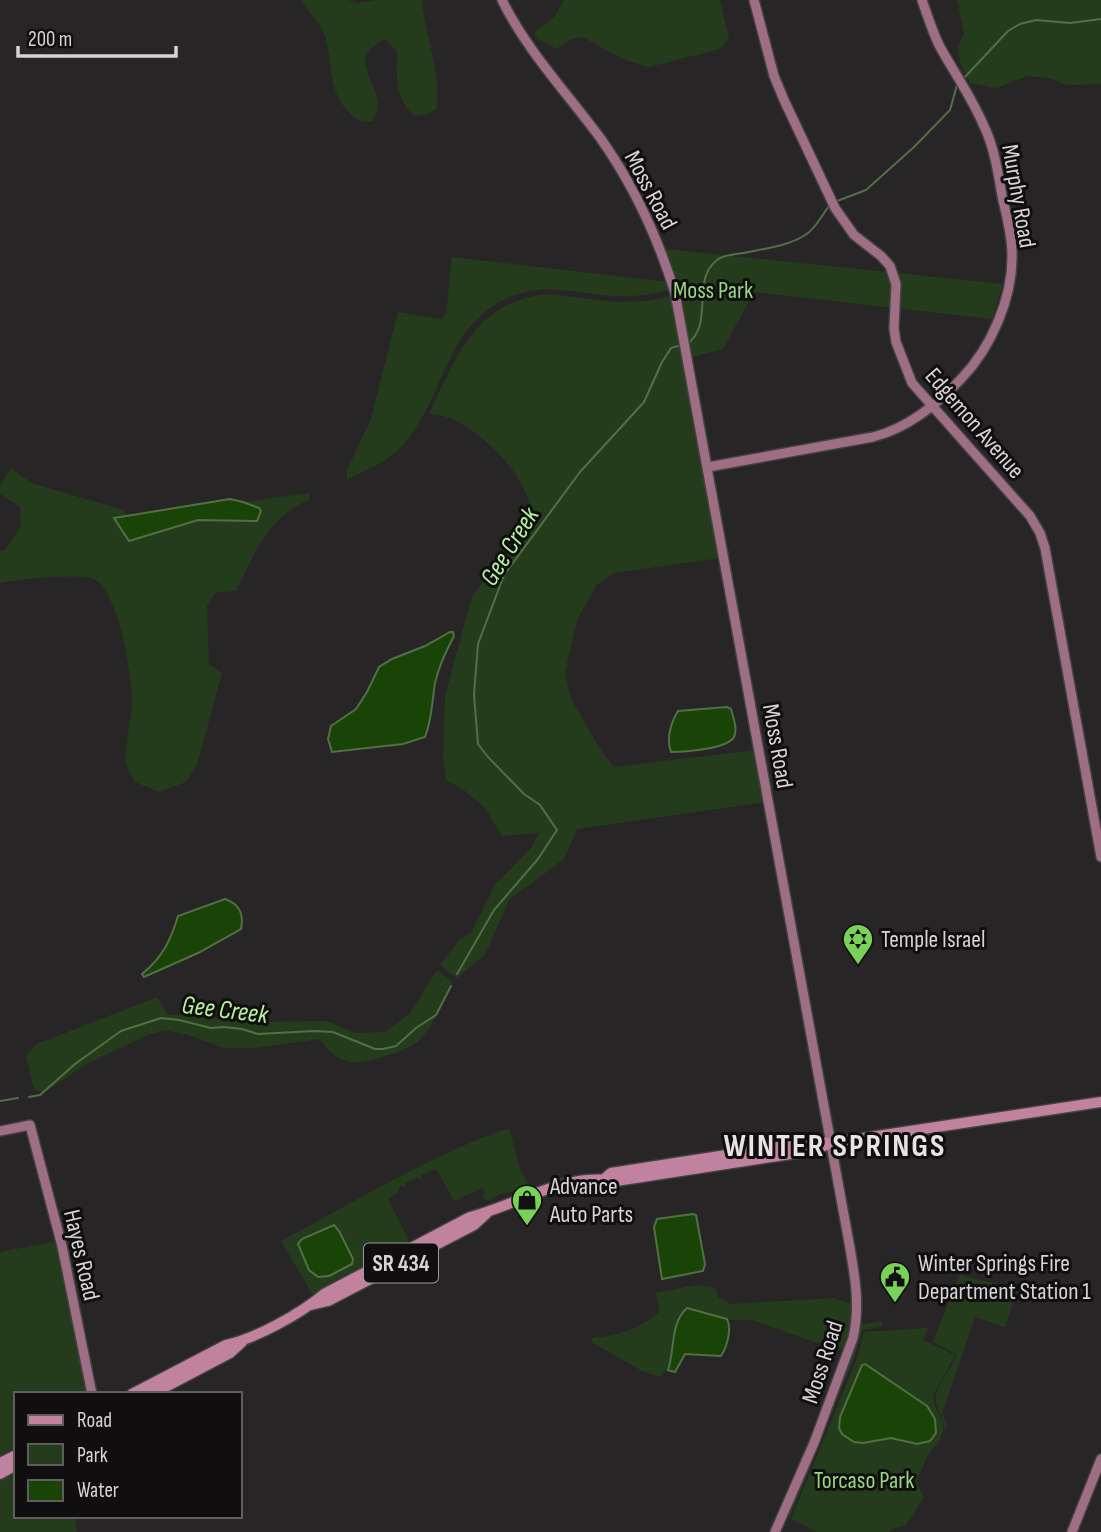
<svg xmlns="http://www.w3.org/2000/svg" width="1101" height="1532" viewBox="0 0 1101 1532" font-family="'Sofia Sans Condensed',sans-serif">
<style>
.green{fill:#243c1c}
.water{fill:#1a4407;stroke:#526f45;stroke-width:2}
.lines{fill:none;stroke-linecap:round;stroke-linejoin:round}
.stream{stroke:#526f45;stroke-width:2}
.secondary-casing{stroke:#444142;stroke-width:12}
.primary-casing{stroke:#444142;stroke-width:13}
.secondary{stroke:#9e6f84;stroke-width:9}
.primary{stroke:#c0829e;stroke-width:10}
.labels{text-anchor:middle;stroke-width:6;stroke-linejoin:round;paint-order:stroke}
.shield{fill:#100e0f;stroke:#9b999a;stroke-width:2}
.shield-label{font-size:23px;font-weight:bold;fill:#d6d4d5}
.street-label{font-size:24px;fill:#d6d4d5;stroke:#100e0f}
.park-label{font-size:24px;fill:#98d683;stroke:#100e0f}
.poi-label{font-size:24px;fill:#d6d4d5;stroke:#100e0f;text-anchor:start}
.water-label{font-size:26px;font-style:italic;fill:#b4f39f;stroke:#100e0f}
.district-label{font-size:32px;font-weight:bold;letter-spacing:2px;fill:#e7e3e4;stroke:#100e0f}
</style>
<rect width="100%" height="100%" fill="#282526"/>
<path class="green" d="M 302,0 L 348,0 L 358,3 L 376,0 L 422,0 C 425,37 441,71 437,108 L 431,113 L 415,116 C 396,102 395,73 398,53 L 385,39 C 346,58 377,78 378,105 C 378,111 375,116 372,121 C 361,123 357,120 349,112 C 327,91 333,62 325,36 C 321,21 307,14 302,0 Z
M 564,0 L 720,0 L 729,38 L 720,49 L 649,67 C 637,65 613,55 602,48 C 580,35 580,33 557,49 L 537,39 L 534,33 L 555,16 Z
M 957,0 L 1101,0 L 1101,84 L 1068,85 L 1048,78 L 1027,76 L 996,88 L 970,83 L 960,63 L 958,47 L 964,33 Z
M 665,249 L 1003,284 L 992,319 L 754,292 L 723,349 L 693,357 Z
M 452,257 L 669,282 L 671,290 C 653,294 636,297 618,296 C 584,295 553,283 518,294 C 444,318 447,398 401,447 C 387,462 366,470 347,480 L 347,470 L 371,419 L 398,312 L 441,319 L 446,314 Z
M 548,294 L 616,302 L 646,301 L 673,296 L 720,558 L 614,573 L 597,585 L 578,618 L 565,672 L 570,697 L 600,749 L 614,767 L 756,750 L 766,802 L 577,829 L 564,859 L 509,900 L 485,955 L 457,978 L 440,965 L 459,940 L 471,933 L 495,885 L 530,849 L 539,833 L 502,836 L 485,808 L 464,790 L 446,780 L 443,759 L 445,696 L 472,596 L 488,576 L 492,577 L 492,571 C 502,559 529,526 530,513 C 531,475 466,412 429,414 C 457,356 475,301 548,294 Z
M 11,468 L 31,483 L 124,510 L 126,516 L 117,516 L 130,541 C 162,528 211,511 245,522 L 259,508 L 243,502 L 309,493 L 309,500 C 267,517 255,553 236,591 L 216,592 L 207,605 L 209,664 L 222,673 L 197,765 L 186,782 L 159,792 L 135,782 C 132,776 127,769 126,763 C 124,756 131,716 132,705 C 133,679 118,584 91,578 C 72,574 19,579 0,583 L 0,551 L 5,550 L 21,526 L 20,507 L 0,494 L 0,486 Z
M 437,970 L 453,982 C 444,1000 432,1031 416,1043 C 404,1052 363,1065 349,1062 C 335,1059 328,1049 319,1039 L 256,1048 L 225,1048 L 188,1035 L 164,1030 L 145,1036 L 83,1066 L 44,1093 L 34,1089 L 26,1056 L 37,1044 L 157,997 L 168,1015 L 189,1015 L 246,1022 L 327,1021 L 355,1033 L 385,1032 L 410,1013 Z
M 509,1128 L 520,1169 L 529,1185 L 504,1194 L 500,1194 L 488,1201 L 482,1196 L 485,1193 L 482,1188 L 454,1201 L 438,1172 L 433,1169 L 421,1175 L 422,1180 L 418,1177 L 405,1183 L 407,1187 L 402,1186 L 398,1188 L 399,1192 L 388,1199 L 408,1239 L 408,1244 L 313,1294 L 311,1292 L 281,1241 C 356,1201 430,1155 509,1128 Z
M 58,1241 L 89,1394 L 16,1394 L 16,1447 L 0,1455 L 0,1252 Z
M 959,1275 L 1018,1289 L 1005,1327 L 975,1317 L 942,1414 L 947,1425 L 945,1430 C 945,1419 934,1408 936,1397 C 937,1385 952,1367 957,1355 L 933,1342 Z
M 696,1285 L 711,1287 L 716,1290 L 718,1297 L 731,1304 L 834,1298 L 853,1304 L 854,1313 L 847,1350 L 811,1341 L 752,1320 L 728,1320 L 687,1308 C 667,1326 679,1358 661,1377 L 642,1371 L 593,1343 L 591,1338 C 617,1336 640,1329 659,1312 L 656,1293 Z
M 882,1321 L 882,1327 L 862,1330 L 855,1355 L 790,1517 L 786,1515 L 851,1357 L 859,1325 Z
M 928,1328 L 923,1340 L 955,1355 L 933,1396 L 935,1406 L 943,1423 L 943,1431 L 940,1440 L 928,1455 L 916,1482 L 924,1497 L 906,1525 L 892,1529 L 889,1532 L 817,1532 L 791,1519 L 858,1356 L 864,1332 Z
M 16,1469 L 16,1516 L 74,1516 L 77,1532 L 0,1532 L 0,1477 Z"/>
<path class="water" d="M 230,499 L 243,502 L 259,508 L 261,511 L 257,521 L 198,520 L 129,541 L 114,518 Z
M 450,632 L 453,632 L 454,636 C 446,651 439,665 435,683 C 432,701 432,720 425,737 L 403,744 L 332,752 L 328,739 L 331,726 L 356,709 L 367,692 L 379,667 L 392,659 L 425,646 Z
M 727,707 L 731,709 C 733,717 738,729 734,737 C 728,749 683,752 671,752 C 666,739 671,722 678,711 Z
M 225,899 C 240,904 244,914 241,929 L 198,953 L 144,977 L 142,974 C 162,958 171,940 178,916 Z
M 693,1214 L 696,1215 L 705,1264 L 703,1271 L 662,1279 L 654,1227 L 657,1219 Z
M 334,1225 L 339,1231 L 353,1259 L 352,1264 L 329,1276 L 318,1277 L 309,1270 L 298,1244 L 302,1239 Z
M 687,1308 L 727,1319 C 732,1329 727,1347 721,1356 L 685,1354 L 675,1372 L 668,1370 C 675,1350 670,1323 687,1308 Z
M 865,1364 L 927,1406 L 935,1419 L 936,1433 L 930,1441 L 917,1444 L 891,1438 L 863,1443 L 854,1442 L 842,1434 L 839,1428 L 840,1417 L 862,1365 Z"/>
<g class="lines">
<path class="stream" d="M 964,78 L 1008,31 L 1020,24 L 1036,20 L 1070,23 L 1101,19
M 837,201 L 866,190 L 914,147 L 950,110 L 957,85
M 687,344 C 715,324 690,281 717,260 C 724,254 734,255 743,253 C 762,249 789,246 805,235 C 815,230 822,215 829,206
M 457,974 L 494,910 L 538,859 L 557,830 L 540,805 L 524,794 L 488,757 L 478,744 L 474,695 L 478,644 L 504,575 L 580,472 L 644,402 L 662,362 L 671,348 L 681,345
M 29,1097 L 40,1095 L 75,1064 L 121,1031 L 161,1018 L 179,1020 L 211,1028 L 224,1027 L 242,1029 L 258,1034 L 314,1031 L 333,1032 L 375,1049 L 383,1049 L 396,1046 L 416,1028 L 436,1015 L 451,986
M 0,1101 L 18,1098"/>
<g class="secondary-casing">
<path id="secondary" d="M 502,0 C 527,51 568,94 601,139 C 634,186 658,238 675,293 L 848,1237 C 854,1271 861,1304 853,1338 L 814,1443 L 775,1532
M 754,0 L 774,76 L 784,100 L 835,208 L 854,235 L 881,256 L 890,266 L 896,284 L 894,328 L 896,342 L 912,383 L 1030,516 L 1040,533 L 1045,548 L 1101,857
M 708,467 L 873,437 C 908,428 936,405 961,379 C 991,348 1013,298 1012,254 C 1012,234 1006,214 1002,196 C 998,172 994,146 983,124 C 971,96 953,71 939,45 C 932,30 927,15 922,0
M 0,1131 L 30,1125 L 62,1246 L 92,1394
M 1072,1532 L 1101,1459"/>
</g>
<g class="primary-casing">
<path id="primary" d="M 604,1179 L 611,1173 L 810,1142 L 831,1143 L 1101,1102
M 311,1305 L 328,1301 L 474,1225 L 486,1214
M 132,1394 L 226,1345 C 257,1338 300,1314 324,1294 L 470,1217 C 518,1205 564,1172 616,1181 L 811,1151 L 831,1143
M 152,1394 L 230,1353 L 242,1342
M 0,1463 L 16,1455
M 0,1474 L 16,1465"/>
</g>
<use href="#secondary" class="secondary"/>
<use href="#primary" class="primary"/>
</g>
<defs>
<g id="synagogue-pin" transform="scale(1.575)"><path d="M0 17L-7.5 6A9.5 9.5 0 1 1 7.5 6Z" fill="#79d158" stroke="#100e0f"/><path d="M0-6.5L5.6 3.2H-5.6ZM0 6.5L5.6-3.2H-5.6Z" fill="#111"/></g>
<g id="shop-pin" transform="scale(1.575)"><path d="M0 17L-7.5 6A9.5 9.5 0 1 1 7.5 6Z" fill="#79d158" stroke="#100e0f"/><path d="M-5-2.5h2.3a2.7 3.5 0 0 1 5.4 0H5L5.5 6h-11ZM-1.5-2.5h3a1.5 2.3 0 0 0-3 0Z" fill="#111"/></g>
<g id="civic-pin" transform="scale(1.575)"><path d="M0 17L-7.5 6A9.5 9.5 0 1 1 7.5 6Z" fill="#79d158" stroke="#100e0f"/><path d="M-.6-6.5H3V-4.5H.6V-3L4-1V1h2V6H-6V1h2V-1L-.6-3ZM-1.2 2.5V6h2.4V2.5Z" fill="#111"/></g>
</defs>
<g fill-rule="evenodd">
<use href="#synagogue-pin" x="858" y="939"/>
<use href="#shop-pin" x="527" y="1200"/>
<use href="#civic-pin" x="895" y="1277"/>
</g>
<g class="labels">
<rect class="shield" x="364" y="1243.5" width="74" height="39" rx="5"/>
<g class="shield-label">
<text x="401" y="1271">SR 434</text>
</g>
<g class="street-label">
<text transform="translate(651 190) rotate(62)" y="8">Moss Road</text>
<text transform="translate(1019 196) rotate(80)" y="8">Murphy Road</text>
<text transform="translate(975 423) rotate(49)" y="8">Edgemon Avenue</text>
<text transform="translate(778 746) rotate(80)" y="8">Moss Road</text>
<text transform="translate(82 1255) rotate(77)" y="8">Hayes Road</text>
<text transform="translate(822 1362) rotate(-72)" y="8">Moss Road</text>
</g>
<g class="park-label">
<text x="713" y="298">Moss Park</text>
<text x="864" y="1488">Torcaso Park</text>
</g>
<g class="poi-label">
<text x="881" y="947">Temple Israel</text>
<text x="550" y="1194">Advance<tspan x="550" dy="28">Auto Parts</tspan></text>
<text x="918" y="1271">Winter Springs Fire<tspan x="918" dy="28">Department Station 1</tspan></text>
</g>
<g class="water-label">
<text transform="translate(509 546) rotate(-58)" y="9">Gee Creek</text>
<text transform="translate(225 1009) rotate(7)" y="9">Gee Creek</text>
</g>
<g class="district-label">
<text x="835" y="1156">WINTER SPRINGS</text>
</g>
</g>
<rect x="14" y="1392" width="228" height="126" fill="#100e0f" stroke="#5f5d5e" stroke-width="2"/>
<rect x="28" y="1415" width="35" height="10" fill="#c0829e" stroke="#5f5d5e" stroke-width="2"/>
<text x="77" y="1427" font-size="21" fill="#d6d4d5">Road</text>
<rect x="28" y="1444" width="35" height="21" fill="#243c1c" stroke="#5f5d5e" stroke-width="2"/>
<text x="77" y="1462" font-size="21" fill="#d6d4d5">Park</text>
<rect x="28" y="1480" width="35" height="21" fill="#1a4407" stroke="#5f5d5e" stroke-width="2"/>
<text x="77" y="1497" font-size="21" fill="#d6d4d5">Water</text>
<path d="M18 46v10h158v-10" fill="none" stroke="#d6d4d5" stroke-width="3.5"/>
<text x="28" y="46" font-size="21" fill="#d6d4d5" stroke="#100e0f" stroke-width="5" paint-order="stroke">200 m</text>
</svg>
